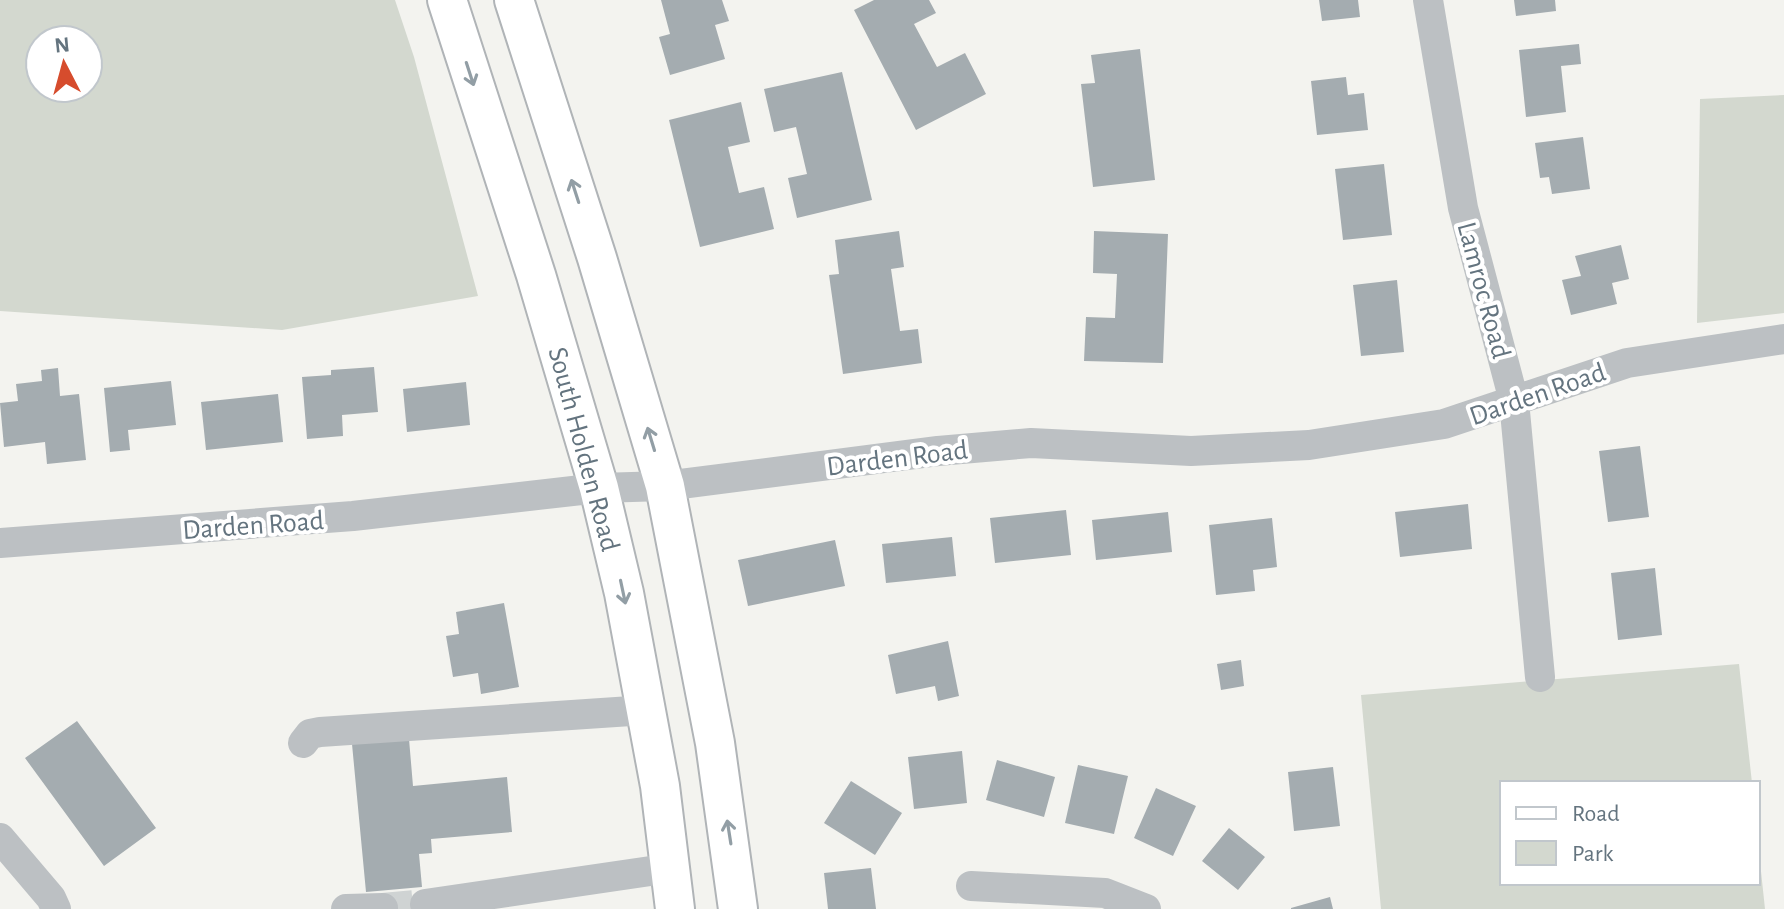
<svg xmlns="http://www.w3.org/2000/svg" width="1784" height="909" viewBox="0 0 1784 909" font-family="'Alegreya Sans',sans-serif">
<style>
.green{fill:#d3d8cf;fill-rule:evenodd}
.building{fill:#a4acb0}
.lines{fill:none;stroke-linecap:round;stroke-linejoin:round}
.minor-tunnel{stroke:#cfd3d3;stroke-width:30;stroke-dasharray:30 15;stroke-linecap:butt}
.major-casing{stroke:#b0b4b7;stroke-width:42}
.minor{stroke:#bcc0c3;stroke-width:30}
.major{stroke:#fff;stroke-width:38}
.oneway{stroke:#929ea5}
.labels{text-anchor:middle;stroke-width:8;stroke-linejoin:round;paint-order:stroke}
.street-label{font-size:28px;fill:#64747f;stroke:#fff}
</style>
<rect width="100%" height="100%" fill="#f3f3ef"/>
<path class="green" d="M 0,0 L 395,0 L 414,57 L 478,296 L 282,330 L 0,311 ZM 40,40 L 88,40 L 88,88 L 40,88 Z
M 1784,95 L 1784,313 L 1697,323 L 1700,99 Z
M 1739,664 L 1752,783 L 1502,783 L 1502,883 L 1758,883 L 1758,843 L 1765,909 L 1381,909 L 1361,695 Z"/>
<path class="building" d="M 661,0 L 722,0 L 729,21 L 715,25 L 725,59 L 670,75 L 659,37 L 670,34 Z
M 874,0 L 929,0 L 936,13 L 914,24 L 937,67 L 965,53 L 986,94 L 916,130 L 854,10 Z
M 1319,0 L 1358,0 L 1360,17 L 1322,21 Z
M 1514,0 L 1555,0 L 1556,11 L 1516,16 Z
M 1579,44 L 1581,64 L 1561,66 L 1566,112 L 1526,117 L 1519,50 Z
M 1140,49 L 1155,180 L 1093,187 L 1081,84 L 1095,83 L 1091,55 Z
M 842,72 L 872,200 L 797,218 L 788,178 L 807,174 L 796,127 L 774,132 L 764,89 Z
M 1346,77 L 1348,95 L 1364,93 L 1368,130 L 1317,135 L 1311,81 Z
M 741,102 L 750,142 L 728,147 L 739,193 L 764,187 L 774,229 L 700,247 L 669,120 Z
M 1583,137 L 1590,189 L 1552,194 L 1549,177 L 1540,178 L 1535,143 Z
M 1384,164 L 1392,235 L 1343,240 L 1335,169 Z
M 899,231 L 904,267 L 891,269 L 900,331 L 918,329 L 922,363 L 843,374 L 829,275 L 839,274 L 835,240 Z
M 1094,231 L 1168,234 L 1163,363 L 1084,361 L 1086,317 L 1115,318 L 1117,274 L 1093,273 Z
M 1621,245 L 1629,279 L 1612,283 L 1617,304 L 1571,315 L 1562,280 L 1581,276 L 1575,256 Z
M 1397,280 L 1404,352 L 1361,356 L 1353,285 Z
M 374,367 L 378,412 L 342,415 L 343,436 L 307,439 L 302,377 L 331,375 L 331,370 Z
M 58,368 L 60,396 L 79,394 L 86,460 L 47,464 L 45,442 L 4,447 L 0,403 L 18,401 L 16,384 L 42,381 L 41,370 Z
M 171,381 L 176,425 L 128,430 L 130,450 L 110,452 L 104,388 Z
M 466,382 L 470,425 L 407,432 L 403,389 Z
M 278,394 L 283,442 L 206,450 L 201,402 Z
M 1640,446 L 1649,517 L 1608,522 L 1599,451 Z
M 1468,504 L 1472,549 L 1400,557 L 1395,512 Z
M 1066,510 L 1071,555 L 995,563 L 990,518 Z
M 1168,512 L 1172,552 L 1096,560 L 1092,520 Z
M 1272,518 L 1277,567 L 1253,570 L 1255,591 L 1216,595 L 1209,525 Z
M 952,537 L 956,576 L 886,583 L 882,544 Z
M 835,540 L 845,586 L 748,606 L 738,560 Z
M 1655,568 L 1662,635 L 1618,640 L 1611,573 Z
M 504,603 L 519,687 L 481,694 L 478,673 L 453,677 L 446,636 L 459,634 L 456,612 Z
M 948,641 L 959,696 L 938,701 L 935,686 L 896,694 L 888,655 Z
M 1241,660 L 1244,686 L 1221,690 L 1217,664 Z
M 77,721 L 156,828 L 104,866 L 25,758 Z
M 409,739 L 413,786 L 507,777 L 512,832 L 431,839 L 432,853 L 419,854 L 422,887 L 366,892 L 352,744 Z
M 962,751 L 967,803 L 914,809 L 908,757 Z
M 997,760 L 1055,777 L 1044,817 L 986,800 Z
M 1078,765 L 1128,776 L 1114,834 L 1065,823 Z
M 1333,767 L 1340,826 L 1294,831 L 1288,772 Z
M 851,781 L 902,813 L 875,855 L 824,823 Z
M 1156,788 L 1196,806 L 1173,856 L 1134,838 Z
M 1229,828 L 1265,857 L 1238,890 L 1202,861 Z
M 871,868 L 876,909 L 828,909 L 824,873 Z
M 1330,897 L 1333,909 L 1291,909 L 1291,908 Z"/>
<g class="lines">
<path class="minor-tunnel" d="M 383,908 L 425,904"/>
<g class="major-casing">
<path id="major" d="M 447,0 L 536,275 L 599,488 L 624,593 L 660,786 L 675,909
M 514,0 L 597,258 L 665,486 L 715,743 L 738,909"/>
</g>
<path class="minor" d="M 1428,0 L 1463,208 L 1514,401 L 1540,677
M 0,543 L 353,516 L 599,488 L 665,486 L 938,451 L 1031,443 L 1191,451 L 1309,445 L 1444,424 L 1627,363 L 1784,339
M 303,743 L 310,734 L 320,732 L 646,710
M 0,838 L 51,898 L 56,909
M 971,886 L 1105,893 L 1146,909
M 425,904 L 671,868
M 346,909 L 383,908"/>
<use href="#major" class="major"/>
</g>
<defs><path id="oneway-shaft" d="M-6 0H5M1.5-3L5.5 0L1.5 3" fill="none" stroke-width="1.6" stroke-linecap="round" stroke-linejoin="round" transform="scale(2)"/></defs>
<g class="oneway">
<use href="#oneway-shaft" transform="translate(470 74) rotate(72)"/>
<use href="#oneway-shaft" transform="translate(575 191) rotate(-108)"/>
<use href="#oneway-shaft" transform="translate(651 439) rotate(-107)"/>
<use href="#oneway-shaft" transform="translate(623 592) rotate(78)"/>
<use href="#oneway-shaft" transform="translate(729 832) rotate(-99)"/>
</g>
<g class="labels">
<g class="street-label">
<text transform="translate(1485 290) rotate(75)" y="10">Lamroc Road</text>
<text transform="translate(1537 393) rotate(-19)" y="10">Darden Road</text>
<text transform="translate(585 449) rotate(75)" y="10">South Holden Road</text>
<text transform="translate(897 457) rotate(-7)" y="10">Darden Road</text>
<text transform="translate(253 524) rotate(-4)" y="10">Darden Road</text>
</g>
</g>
<rect x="1500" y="781" width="260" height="104" fill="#ffffff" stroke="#c1c7cc" stroke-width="2"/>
<rect x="1516" y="807" width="40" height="12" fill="#ffffff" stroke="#c1c7cc" stroke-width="2"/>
<text x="1572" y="821" font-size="24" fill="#64747f">Road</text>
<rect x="1516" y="841" width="40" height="24" fill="#d3d8cf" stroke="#c1c7cc" stroke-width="2"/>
<text x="1572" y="861" font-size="24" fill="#64747f">Park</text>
<g transform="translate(64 64) rotate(354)"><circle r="38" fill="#ffffff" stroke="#c1c7cc" stroke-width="2"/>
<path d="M0-6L14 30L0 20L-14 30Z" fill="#d64c2d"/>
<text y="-12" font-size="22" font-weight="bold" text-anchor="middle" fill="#64747f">N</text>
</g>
</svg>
